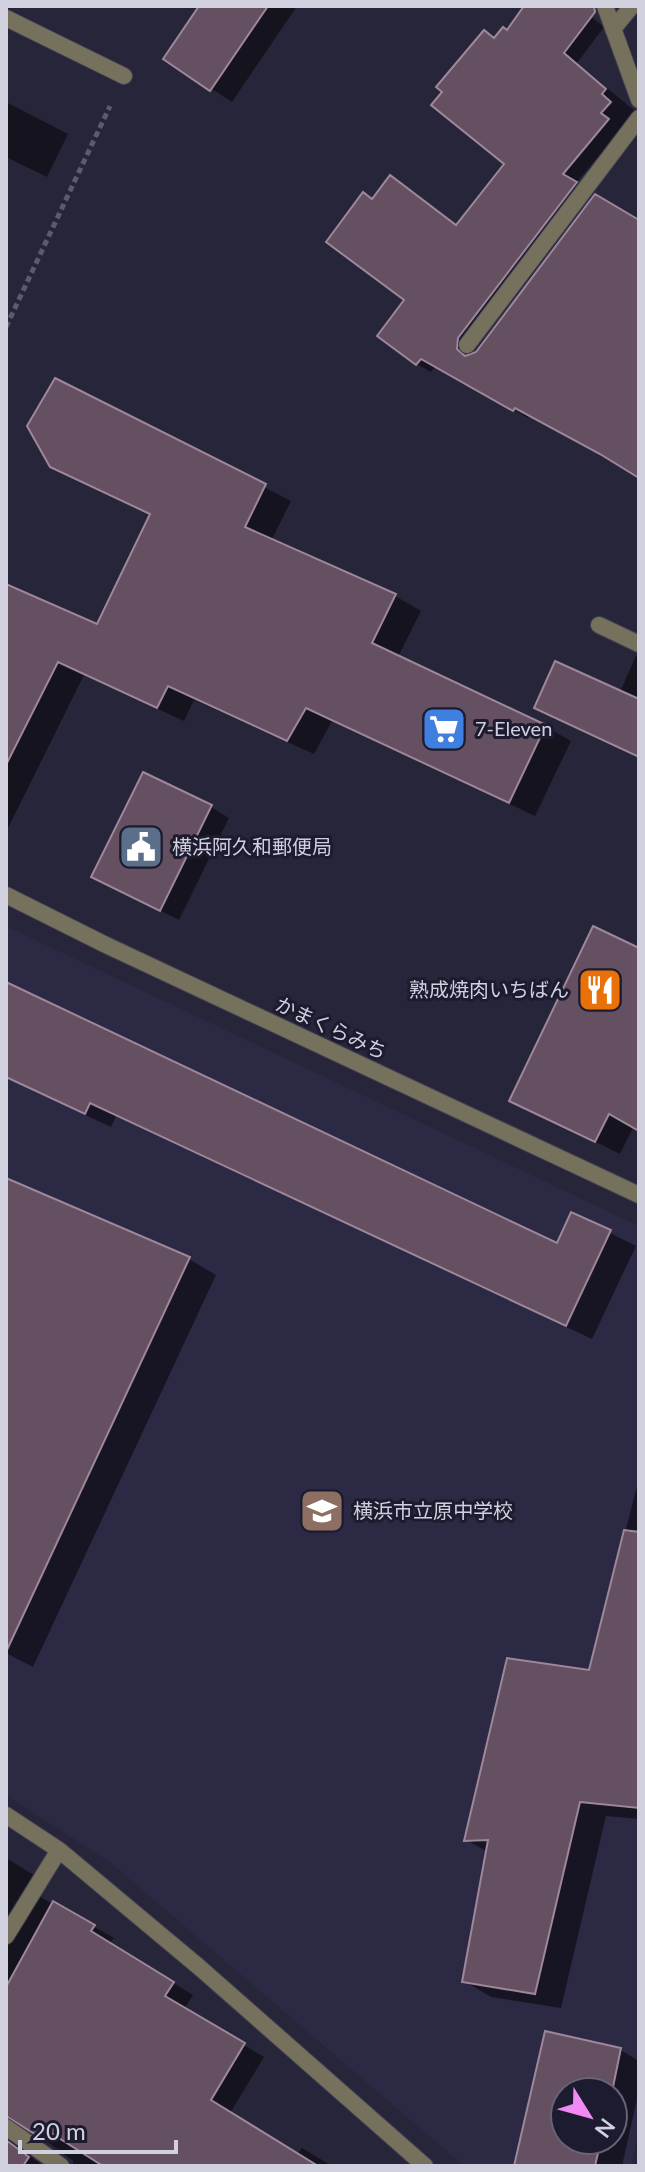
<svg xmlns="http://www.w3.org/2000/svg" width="645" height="2172" viewBox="0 0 645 2172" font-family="Lato,'Noto Sans JP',sans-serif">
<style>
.built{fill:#2c2944;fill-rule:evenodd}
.shadow{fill:#0007;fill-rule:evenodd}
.building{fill:#655062;stroke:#9e879a;stroke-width:2}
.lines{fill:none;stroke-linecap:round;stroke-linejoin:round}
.service-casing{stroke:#424053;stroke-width:18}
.minor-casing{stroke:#424053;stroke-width:18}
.tertiary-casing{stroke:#424053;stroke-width:18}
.path{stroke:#5c5a6c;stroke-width:5;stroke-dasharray:6 4;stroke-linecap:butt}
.service{stroke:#76715d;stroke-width:16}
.minor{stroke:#76715d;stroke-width:16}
.tertiary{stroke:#76715d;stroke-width:16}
.labels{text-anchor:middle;stroke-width:6;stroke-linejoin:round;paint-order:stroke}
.poi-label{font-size:20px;fill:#d1d0de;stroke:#1d1b2f;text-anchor:start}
.street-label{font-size:20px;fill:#d1d0de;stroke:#1d1b2f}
</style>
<rect width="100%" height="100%" fill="#272539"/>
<path class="built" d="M 6,926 L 639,1226 L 639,2123 L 632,2166 L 464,2166 L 111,1863 L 6,1795 ZM 565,2092 L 613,2092 L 613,2140 L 565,2140 Z"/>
<path class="shadow" d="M 201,6 L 297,6 L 232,102 L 166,59 Z
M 527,6 L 577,6 L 604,27 L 577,63 L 636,112 L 576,183 L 590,192 L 472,347 L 471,356 L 477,353 L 639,222 L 639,475 L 530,414 L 528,418 L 436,365 L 431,372 L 417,364 L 407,299 L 374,200 L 390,177 L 458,226 L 506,163 L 495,39 L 508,32 Z
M 6,102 L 68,134 L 47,177 L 6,157 Z
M 55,380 L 291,501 L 271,541 L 395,596 L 421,611 L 398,657 L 545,726 L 571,741 L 535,816 L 332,721 L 314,754 L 194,700 L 184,721 L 84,675 L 6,832 L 6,602 L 98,627 L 151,515 L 51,465 Z
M 636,656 L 639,656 L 639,757 L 620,692 Z
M 211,807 L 229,818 L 179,920 L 113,887 Z
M 639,950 L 639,1129 L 634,1126 L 620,1154 L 511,1100 Z
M 6,984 L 558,1246 L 572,1214 L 636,1246 L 592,1339 L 116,1116 L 111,1127 L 6,1078 Z
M 6,1180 L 189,1259 L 216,1275 L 33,1667 L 6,1653 Z
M 639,1478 L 639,1819 L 606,1816 L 561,2008 L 491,1997 L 464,1981 L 488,1852 L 466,1840 L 590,1672 Z
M 6,1858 L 45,1882 L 37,1895 L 114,1938 L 109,1944 L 193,1995 L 184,2009 L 264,2057 L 230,2113 L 297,2154 L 302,2148 L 332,2166 L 73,2166 L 73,2161 L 29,2128 L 23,2127 L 16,2133 L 15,2144 L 43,2166 L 6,2166 L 6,2116 L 11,2112 L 6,2111 Z
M 547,2033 L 621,2050 L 639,2061 L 639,2090 L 622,2166 L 516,2166 ZM 565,2092 L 613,2092 L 613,2140 L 565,2140 Z"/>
<path class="building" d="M 199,6 L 268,6 L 210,91 L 163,59 Z
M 524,6 L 594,6 L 595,12 L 564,53 L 606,89 L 602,94 L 611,102 L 601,113 L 609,119 L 563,174 L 577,182 L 458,338 L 457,349 L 465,356 L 476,352 L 595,194 L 639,220 L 639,478 L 600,454 L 515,408 L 513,411 L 421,359 L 416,365 L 377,336 L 404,300 L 326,242 L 363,192 L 372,199 L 390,175 L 456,225 L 504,164 L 431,105 L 442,92 L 436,87 L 484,30 L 494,38 L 503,27 L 507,30 Z
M 55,378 L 266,484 L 245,527 L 396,594 L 372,643 L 546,725 L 509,803 L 306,708 L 287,741 L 168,686 L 157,708 L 58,662 L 6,765 L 6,584 L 97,624 L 150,514 L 50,467 L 27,426 Z
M 555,661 L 639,699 L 639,757 L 534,708 Z
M 143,772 L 212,805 L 160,911 L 91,877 Z
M 593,926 L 639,948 L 639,1131 L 609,1114 L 595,1142 L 509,1101 Z
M 6,982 L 557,1243 L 571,1212 L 611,1230 L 566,1326 L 90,1103 L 85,1114 L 6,1077 Z
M 6,1178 L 190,1257 L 6,1652 Z
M 624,1530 L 639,1532 L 639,1808 L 580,1802 L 535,1994 L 462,1982 L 488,1840 L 464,1841 L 507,1658 L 589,1670 Z
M 53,1901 L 95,1925 L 91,1931 L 174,1982 L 165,1996 L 245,2043 L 211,2100 L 318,2166 L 103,2166 L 46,2130 L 41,2138 L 6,2116 L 6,1987 Z
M 545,2031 L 621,2048 L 612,2092 L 565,2092 L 565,2140 L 601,2140 L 595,2166 L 514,2166 Z
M 6,2140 L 29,2157 L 23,2166 L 6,2166 Z"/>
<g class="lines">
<g class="service-casing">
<path id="service" d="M 467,345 L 639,118
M 599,625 L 639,644
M 6,2127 L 61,2166"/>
</g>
<g class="minor-casing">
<path id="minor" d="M 605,6 L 639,100
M 6,18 L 124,76
M 613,29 L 632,6
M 6,1815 L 59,1850 L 199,1967 L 425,2166
M 6,1936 L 59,1850"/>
</g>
<g class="tertiary-casing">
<path id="tertiary" d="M 6,895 L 106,945 L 639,1195"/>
</g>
<path class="path" d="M 6,327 L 110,106"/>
<use href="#service" class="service"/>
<use href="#minor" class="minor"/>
<use href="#tertiary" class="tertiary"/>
</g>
<defs>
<g id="supermarket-square" transform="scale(2.3)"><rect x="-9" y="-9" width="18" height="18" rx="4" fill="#3f7fe0" stroke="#1d1b2f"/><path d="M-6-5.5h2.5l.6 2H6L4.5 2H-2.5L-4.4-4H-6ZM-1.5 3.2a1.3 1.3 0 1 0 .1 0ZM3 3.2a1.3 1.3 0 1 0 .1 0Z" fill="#fff"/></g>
<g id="civic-square" transform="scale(2.3)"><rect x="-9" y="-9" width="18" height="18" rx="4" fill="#5c6f8a" stroke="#1d1b2f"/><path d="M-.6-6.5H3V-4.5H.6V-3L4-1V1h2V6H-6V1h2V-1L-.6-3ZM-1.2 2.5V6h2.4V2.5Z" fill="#fff"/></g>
<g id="restaurant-square" transform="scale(2.3)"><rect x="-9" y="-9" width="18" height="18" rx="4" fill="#e8710a" stroke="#1d1b2f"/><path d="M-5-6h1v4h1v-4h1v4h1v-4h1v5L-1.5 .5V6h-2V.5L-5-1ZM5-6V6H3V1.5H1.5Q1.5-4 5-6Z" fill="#fff"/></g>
<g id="school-square" transform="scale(2.3)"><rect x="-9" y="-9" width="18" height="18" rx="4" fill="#8d6e63" stroke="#1d1b2f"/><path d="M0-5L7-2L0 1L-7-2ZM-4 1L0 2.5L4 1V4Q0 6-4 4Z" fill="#fff"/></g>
</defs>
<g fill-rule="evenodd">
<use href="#supermarket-square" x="444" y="729"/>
<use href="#civic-square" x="141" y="847"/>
<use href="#restaurant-square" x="600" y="990"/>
<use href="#school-square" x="322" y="1511"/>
</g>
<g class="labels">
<g class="poi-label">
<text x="475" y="736">7-Eleven</text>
<text x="172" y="854">横浜阿久和郵便局</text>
<text x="569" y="997" text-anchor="end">熟成焼肉いちばん</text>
<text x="353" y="1518">横浜市立原中学校</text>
</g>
<g class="street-label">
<text transform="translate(331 1028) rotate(25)" y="7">かまくらみち</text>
</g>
</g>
<rect width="645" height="2172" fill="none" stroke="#d1d0de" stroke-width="16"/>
<g transform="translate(589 2116) rotate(127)"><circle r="38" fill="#1d1b2f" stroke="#656375" stroke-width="2"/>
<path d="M0-6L14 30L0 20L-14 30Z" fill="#f28af3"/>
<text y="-12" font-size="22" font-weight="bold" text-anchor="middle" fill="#d1d0de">N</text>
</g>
<path d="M20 2140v12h156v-12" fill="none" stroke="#d1d0de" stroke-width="4"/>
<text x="32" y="2140" font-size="24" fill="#d1d0de" stroke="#1d1b2f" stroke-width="6" paint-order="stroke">20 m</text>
</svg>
